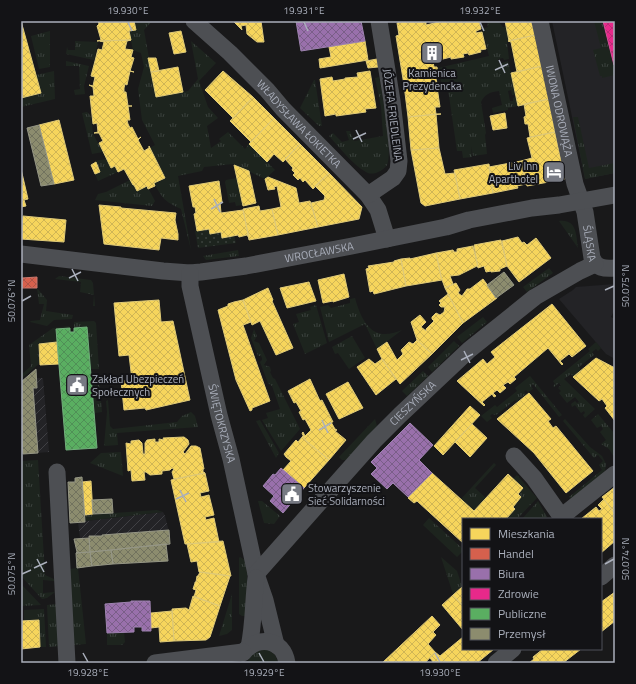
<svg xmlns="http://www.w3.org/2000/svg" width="636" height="684" viewBox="0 0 636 684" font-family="'Titillium Web',sans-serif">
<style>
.built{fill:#232326}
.industrial{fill:url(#industrial-furrows)}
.grass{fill:url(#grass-tufts)}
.park{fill:url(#park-dots)}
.homes{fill:url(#homes-cross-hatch);stroke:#dfca78}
.shops{fill:url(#shops-cross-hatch);stroke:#c9786e}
.offices{fill:url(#offices-cross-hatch);stroke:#9e83b0}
.health{fill:url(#health-cross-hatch);stroke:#d55199}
.public{fill:url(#public-cross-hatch);stroke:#72ae7c}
.industry{fill:url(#industry-cross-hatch);stroke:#959685}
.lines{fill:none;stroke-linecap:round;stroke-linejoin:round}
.minor{stroke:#4d4f53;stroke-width:17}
.ticks{fill:none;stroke:#aaafbb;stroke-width:1.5}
.labels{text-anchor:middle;stroke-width:4;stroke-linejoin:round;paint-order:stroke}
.poi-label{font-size:11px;fill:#aaafbb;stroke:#131316;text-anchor:start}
.street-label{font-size:11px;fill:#aaafbb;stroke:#131316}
.neatline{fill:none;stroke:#aaafbb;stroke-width:1.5}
.ticks-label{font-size:10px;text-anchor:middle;fill:#aaafbb}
</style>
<defs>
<pattern id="industrial-furrows" width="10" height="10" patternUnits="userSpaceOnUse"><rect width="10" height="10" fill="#232326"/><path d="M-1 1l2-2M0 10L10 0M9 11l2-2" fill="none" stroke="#404044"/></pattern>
<pattern id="grass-tufts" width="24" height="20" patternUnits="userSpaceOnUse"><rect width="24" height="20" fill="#1d241e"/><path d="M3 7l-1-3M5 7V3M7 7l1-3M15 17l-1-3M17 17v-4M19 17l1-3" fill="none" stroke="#3b413d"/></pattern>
<pattern id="park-dots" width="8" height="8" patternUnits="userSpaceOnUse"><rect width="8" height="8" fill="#1d241e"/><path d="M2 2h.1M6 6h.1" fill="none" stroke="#3b413d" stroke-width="1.8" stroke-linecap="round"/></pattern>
<pattern id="homes-cross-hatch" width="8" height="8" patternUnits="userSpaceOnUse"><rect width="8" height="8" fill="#f6d55c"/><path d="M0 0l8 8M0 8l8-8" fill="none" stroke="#cfb555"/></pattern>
<pattern id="shops-cross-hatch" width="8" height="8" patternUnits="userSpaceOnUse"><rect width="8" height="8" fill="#d6604d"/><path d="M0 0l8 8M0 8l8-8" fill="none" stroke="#ad5548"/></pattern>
<pattern id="offices-cross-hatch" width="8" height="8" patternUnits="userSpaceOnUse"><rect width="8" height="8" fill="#9970ab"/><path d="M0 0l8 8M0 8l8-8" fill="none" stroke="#7a5e88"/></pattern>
<pattern id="health-cross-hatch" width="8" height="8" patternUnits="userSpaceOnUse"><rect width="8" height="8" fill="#e7298a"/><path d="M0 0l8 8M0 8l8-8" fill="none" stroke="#ba2c76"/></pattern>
<pattern id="public-cross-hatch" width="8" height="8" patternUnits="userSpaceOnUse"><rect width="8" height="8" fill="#5aae61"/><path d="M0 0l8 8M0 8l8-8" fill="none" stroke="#509057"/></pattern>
<pattern id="industry-cross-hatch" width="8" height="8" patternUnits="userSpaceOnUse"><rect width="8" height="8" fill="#8c8c6e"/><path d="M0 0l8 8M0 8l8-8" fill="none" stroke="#71725e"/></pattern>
</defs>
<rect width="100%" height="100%" fill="#19191a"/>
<path class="built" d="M 552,21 L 615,21 L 615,173 L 585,179 Z
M 615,284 L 615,309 L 611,317 L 615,319 L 615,359 L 606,354 L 559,299 L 573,290 L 576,287 Z"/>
<path class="industrial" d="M 36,369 L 37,378 L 43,378 L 49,452 L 23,454 L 21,430 L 21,382 Z
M 163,512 L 165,516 L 169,532 L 80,538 L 78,522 Z"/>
<path class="grass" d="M 134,21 L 152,21 L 144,30 L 156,97 L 188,91 L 198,79 L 191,41 L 216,63 L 199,81 L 208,107 L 218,118 L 207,126 L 211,148 L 221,141 L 219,139 L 228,132 L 245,149 L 249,144 L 275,170 L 265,179 L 233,164 L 204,167 L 202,171 L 178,176 L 191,250 L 181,209 C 164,201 163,199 154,183 L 165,177 L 150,148 L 155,145 L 142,120 L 138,89 L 144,67 L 141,53 L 133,50 L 129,31 L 136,29 Z
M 487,21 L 498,21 L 503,27 L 506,27 L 509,41 L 507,42 L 509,59 L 504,60 L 503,58 L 498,59 L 499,64 L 508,61 L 516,95 L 512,95 L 511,90 L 508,91 L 510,101 L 513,101 L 513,98 L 516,97 L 518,106 L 508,108 L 508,110 L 493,113 L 492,108 L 502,105 L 499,91 C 490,92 485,94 481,102 L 486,133 L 485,135 L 487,154 L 473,156 L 471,146 L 472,157 L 463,158 L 462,151 L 457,151 L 447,82 L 441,82 L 438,68 L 489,56 L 482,29 L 488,27 Z
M 594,21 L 603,21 L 615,65 L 615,75 L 602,78 L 602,76 L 600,76 L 593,50 L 601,48 Z
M 50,31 L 50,67 L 39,69 L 31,36 Z
M 75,41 L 98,42 L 94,60 L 66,54 L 67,47 L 68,50 L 75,50 Z
M 66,61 L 89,66 L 84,86 L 85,94 L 75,95 L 74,90 L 80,89 L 79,66 L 66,66 Z
M 54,71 L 55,99 L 21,107 L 21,98 L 41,93 L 36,75 Z
M 379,77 C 382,92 393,153 387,165 C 385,168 381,171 378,172 C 374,174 369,174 366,172 C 352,164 340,148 329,136 L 333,133 L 342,142 L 349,140 L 346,131 L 350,131 L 354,141 L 383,136 L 381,107 L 375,78 Z
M 314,80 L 315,80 L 322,126 L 319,126 L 300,108 Z
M 87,112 L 91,116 L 93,134 L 103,152 L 92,154 L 82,113 Z
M 573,117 L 578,117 L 589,168 L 615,163 L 615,173 L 585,179 Z
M 107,159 L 111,168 L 115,166 L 118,172 L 98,181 L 95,174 L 100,171 L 95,161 Z
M 237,178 L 242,205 L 236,206 L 235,202 L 229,203 L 225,182 L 226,180 Z
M 130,180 L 137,191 L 147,186 L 155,201 L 152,206 L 95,200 L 98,194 L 106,192 Z
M 559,221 C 577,219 576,235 578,248 Z
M 238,250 L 239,256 L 206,260 L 203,256 Z
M 549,268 L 553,273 L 527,292 L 523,287 Z
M 59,276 L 91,280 L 93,283 L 95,306 L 93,306 L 94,295 L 80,292 L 81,282 L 55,279 Z
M 37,288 L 47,300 L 46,311 L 73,315 L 72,319 L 54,320 L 47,326 L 30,322 L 31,321 L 40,320 L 44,304 L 39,304 Z
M 355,298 C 362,323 373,343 402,330 L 377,349 L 365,324 L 329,342 L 320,307 L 328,305 L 331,308 L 350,303 L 350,299 Z
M 316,305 L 327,343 L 305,354 L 293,324 L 299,322 L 296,314 L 311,310 L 310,307 Z
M 483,317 L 487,322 L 462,343 L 457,337 Z
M 94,321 L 96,323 L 99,369 L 91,369 L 87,327 L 74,328 L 74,322 Z
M 69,326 L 70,328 L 56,329 L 57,342 L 39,344 L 40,363 L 21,379 L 21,375 L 31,366 L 29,345 L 53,328 Z
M 254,329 L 257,336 L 254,341 L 259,343 L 267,360 L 264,365 L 270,367 L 271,371 L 270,372 L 273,378 L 275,379 L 300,429 L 281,451 L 262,420 L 268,418 L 266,413 L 280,409 L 272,386 L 268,383 L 260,362 L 262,360 L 262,358 L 261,356 L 258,356 L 251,338 Z
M 352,336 L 365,358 L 349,369 L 338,353 L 335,354 L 332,347 Z
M 454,341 L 459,346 L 432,372 L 428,367 Z
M 596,342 L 601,348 L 598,351 L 596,349 L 592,352 L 594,355 L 579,367 L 581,370 L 573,377 L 571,374 L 564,379 L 595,409 L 585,418 L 583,415 L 585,413 L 584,411 L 581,413 L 575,405 L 572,407 L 571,404 L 575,401 L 577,403 L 579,402 L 575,397 L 567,403 L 559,393 L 561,391 L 558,388 L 561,385 L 559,383 L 554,387 L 553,386 L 555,384 L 553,381 L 590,351 L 588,349 Z
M 423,371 L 428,376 L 407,396 L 402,391 Z
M 530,376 L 562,415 L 559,417 L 533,384 L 531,386 L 533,389 L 528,392 L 526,390 L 524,392 L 526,394 L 517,401 L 515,400 L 496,415 L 492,414 L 490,416 L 492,418 L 487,422 L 481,416 L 495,405 L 497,407 L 517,391 L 515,388 Z
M 92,378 L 100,378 L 100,380 L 95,381 L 95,384 L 99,384 L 100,388 L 95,389 L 96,401 L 101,401 L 102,412 L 95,413 Z
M 108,400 L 110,426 L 113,429 L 177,422 L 182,416 L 191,412 L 195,416 L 198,427 L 117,433 L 118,445 L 104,446 L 107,412 L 106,401 Z
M 598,414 L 614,433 L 613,435 L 615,438 L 614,457 L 609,449 L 601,444 L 606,440 L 600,432 L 603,429 L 601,426 L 597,428 L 591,420 Z
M 375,419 L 377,426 L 346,460 L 342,460 L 339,457 Z
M 565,419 L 590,447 L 602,456 L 606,464 L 605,471 L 571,499 L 569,497 L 602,470 L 599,465 L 603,461 L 598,455 L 594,458 L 563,421 Z
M 260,420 L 279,453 L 276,458 L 256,421 Z
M 121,452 L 123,476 L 90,463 L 101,453 Z
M 38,460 L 45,575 L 54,579 L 54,581 L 43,580 L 43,593 L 55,592 L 47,598 L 42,599 L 21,576 L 21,461 Z
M 494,463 L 496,465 L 475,488 L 486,498 L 474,511 L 461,499 Z
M 517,475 L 537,498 L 517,519 L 506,519 L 515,509 L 513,507 L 521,497 L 518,494 L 523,488 L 513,479 Z
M 258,501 L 262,501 L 280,516 L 274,524 L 264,523 Z
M 538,501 L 547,517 L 544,519 L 522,519 Z
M 157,510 L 163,512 L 85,521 L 85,515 Z
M 429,518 L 463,549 L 463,551 L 457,557 L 423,525 Z
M 240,557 L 245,560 L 247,572 L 247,616 L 242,616 L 239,614 L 239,558 Z
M 441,557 L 457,571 L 462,586 L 453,594 Z
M 78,568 L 86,644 L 73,645 L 69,569 Z
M 21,584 L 41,605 L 21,606 Z
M 232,594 L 232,630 L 227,634 L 219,636 Z
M 58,604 L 60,646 L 49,647 L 47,605 Z
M 44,609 L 46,647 L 40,647 L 39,621 L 24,621 L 24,610 Z
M 124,632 L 125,642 L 122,645 L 107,645 L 107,633 Z
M 268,649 L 275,655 L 278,663 L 248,663 L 249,658 L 256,650 Z"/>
<path class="park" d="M 209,229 L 210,234 L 221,232 L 234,235 L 236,243 L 198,248 L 195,231 Z"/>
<path class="homes" d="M 21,21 L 41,93 L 21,98 Z
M 98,21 L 134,21 L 136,30 L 129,31 L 131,40 L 97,41 L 101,40 L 97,26 L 99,24 Z
M 233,21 L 261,21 L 264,42 L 257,42 L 247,34 L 246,25 L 241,26 L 242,30 Z
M 404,21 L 426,21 L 426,25 L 443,21 L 479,21 L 481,29 L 476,31 L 476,33 L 482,32 L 486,49 L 480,50 L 481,52 L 469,55 L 468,53 L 463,54 L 464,57 L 451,59 L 451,57 L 439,60 L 438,55 L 432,56 L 434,67 L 437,67 L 438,74 L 435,75 L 437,83 L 404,85 L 396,36 L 399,35 L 397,23 Z
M 505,21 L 531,21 L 535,35 L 509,41 Z
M 181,31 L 186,52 L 174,54 L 169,33 Z
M 535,35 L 542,66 L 517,72 L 511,42 L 508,41 Z
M 131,40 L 127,41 L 125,49 L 133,50 L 131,57 L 134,58 L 130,71 L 134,72 L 130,71 L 127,85 L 125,84 L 124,88 L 124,92 L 126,92 L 128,106 L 132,106 L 128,106 L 130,120 L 127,120 L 128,124 L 130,128 L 132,127 L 138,139 L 141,137 L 138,140 L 144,151 L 149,148 L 149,146 L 165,178 L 154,183 L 155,186 L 148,189 L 147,186 L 137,191 L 134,185 L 133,185 L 124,169 L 118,172 L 115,166 L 111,168 L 99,143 L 103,141 L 99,133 L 94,133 L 98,132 L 97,123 L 93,124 L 90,96 L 94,96 L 93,87 L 89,85 L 93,86 L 95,77 L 91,76 L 95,61 L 98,49 L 102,50 L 104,42 L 100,41 Z
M 365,41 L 368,60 L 320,68 L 319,59 L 331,57 L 329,47 Z
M 148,58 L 156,58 L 159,71 L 151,72 Z
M 377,59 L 378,67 L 368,68 L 366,61 Z
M 542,66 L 549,99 L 518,106 L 511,73 Z
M 178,67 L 183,92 L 156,97 L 151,72 Z
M 223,71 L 253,97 L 233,118 L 205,90 Z
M 370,71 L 376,108 L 365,109 L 366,112 L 336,116 L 336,114 L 325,116 L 320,79 L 332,77 L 333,81 L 345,79 L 345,78 L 358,77 L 357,73 Z
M 436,82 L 434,84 L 434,87 L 437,87 L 440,107 L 435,107 L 436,114 L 441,114 L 408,117 L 404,85 Z
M 253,97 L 274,118 L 251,142 L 230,121 Z
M 549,99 L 555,132 L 530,137 L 528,124 L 525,124 L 524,117 L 526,116 L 524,104 Z
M 505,113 L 507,128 L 493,130 L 490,116 Z
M 436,114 L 439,148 L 411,150 L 408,117 Z
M 274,118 L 300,144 L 283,162 L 274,154 L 267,162 L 249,144 Z
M 59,120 L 74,180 L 54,184 L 39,125 Z
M 555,132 L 565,179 L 527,186 L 521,161 L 532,158 L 527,138 Z
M 300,144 L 329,173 L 313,189 L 305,180 L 303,182 L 300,178 L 298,180 L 293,175 L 295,173 L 292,170 L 293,168 L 285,159 Z
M 439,148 L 445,174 L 455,173 L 460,199 L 425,206 L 421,203 L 411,150 Z
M 521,161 L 526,184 L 517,186 L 518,188 L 493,193 L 489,167 Z
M 96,162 L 100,172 L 95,174 L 91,165 Z
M 489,164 L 493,193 L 460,199 L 454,170 Z
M 234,165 L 249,171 L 256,203 L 243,206 Z
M 21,169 L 28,199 L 24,200 L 26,206 L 21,207 Z
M 329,173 L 362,207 L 359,219 L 318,227 L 311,203 L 324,200 L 325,196 L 315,186 Z
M 268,177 L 296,188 L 299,203 L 310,201 L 318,227 L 278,235 L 272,209 L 281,207 L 277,186 L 274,187 L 275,189 L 268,190 L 265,179 Z
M 219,181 L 222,202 L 220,202 L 221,213 L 243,210 L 249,238 L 247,235 L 239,237 L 238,235 L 222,238 L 221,232 L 210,234 L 209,229 L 197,231 L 194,214 L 196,213 L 195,207 L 193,207 L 189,186 Z
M 99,205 L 121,207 L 121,208 L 176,213 L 175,220 L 178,234 L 178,240 L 161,238 L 159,250 L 104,244 Z
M 259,206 L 260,211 L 272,209 L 278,235 L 249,240 L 243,209 Z
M 23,216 L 66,220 L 64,242 L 21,239 Z
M 518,237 L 522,243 L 524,242 L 527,245 L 536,238 L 551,258 L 519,282 L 507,266 L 502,241 Z
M 501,240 L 507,266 L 500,269 L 500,271 L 491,272 L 491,271 L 486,272 L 484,266 L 478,268 L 474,245 Z
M 473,246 L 478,267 L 477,266 L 459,275 L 450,276 L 453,284 L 445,288 L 441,277 L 436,253 L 453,250 L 454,252 L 457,252 L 457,249 Z
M 436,253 L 442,280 L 406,286 L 401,259 L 410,258 L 410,259 Z
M 401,259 L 406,286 L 374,294 L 373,291 L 370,292 L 366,269 L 369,268 L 368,266 L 394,262 L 394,261 Z
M 344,274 L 349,297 L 333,302 L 333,301 L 323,303 L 318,280 Z
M 483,279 L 497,298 L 463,323 L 445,288 L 456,283 L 460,290 L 458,293 L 462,296 L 467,289 L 470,289 Z
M 309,282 L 316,301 L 287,308 L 280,288 Z
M 268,288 L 273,300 L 272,301 L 293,348 L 276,355 L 260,321 L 252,325 L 243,300 Z
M 448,294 L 463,323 L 432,354 L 417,340 L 411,322 L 420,315 L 426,322 L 421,327 L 426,331 L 426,329 L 434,321 L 432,319 L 432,317 L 436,313 L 440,315 L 444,312 L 445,307 L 441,307 L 439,305 L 441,303 L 439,301 Z
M 159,300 L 161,322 L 173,321 L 190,400 L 146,410 L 145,408 L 124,410 L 121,381 L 132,380 L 129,355 L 119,356 L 114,303 Z
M 243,300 L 251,322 L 243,325 L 270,401 L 252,408 L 252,410 L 250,411 L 236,380 L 218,310 L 228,306 L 228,304 L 234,302 Z
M 552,304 L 586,346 L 572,357 L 569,354 L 560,361 L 563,364 L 562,365 L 548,348 L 514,377 L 516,379 L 510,384 L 508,382 L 503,385 L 506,388 L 500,393 L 497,390 L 493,393 L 496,396 L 494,397 L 492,394 L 482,402 L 485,405 L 484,406 L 457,381 L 483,359 L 487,364 L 495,357 L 491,352 Z
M 417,340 L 432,354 L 400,384 L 382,359 L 377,349 L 387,342 L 397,360 L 403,354 L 401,350 L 409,342 L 413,344 Z
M 57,342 L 59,364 L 40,365 L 39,344 Z
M 596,358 L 615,368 L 615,421 L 605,408 L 607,406 L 602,399 L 599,401 L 573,377 Z
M 369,359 L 375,364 L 382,359 L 396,379 L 376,395 L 357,367 Z
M 310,379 L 320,401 L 322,400 L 333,422 L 331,422 L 335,429 L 337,430 L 335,431 L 346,440 L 329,460 L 305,440 L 302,433 L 303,432 L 305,436 L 311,430 L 305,419 L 303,420 L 299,412 L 301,411 L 296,402 L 294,403 L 288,391 Z
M 348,382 L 363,408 L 339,419 L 326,394 Z
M 529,393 L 551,419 L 548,421 L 553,428 L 556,426 L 593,471 L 566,493 L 534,453 L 497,419 Z
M 470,406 L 480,415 L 443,455 L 434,446 Z
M 472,424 L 487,438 L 470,457 L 455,442 Z
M 303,436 L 305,440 L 329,460 L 304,488 L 283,470 L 291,461 L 286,457 L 284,454 L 296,440 L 298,442 Z
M 184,437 L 188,440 L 189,444 L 183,452 L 185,454 L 191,446 L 196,446 L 200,448 L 204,469 L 203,469 L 203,472 L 205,473 L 174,479 L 172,472 L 174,469 L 172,468 L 170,470 L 162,471 L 162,474 L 150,475 L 146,472 L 144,472 L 145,480 L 132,481 L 131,470 L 128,471 L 126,443 L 131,444 L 131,441 L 139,440 L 142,443 L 143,454 L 145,454 L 145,443 L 147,440 L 155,439 L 155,442 L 159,442 L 159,439 L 164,440 L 163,438 Z
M 205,473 L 209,491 L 200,493 L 201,497 L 209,495 L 214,515 L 205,517 L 206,520 L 214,518 L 219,542 L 185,544 L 171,480 Z
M 432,473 L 474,511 L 508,474 L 523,488 L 518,494 L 521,497 L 513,507 L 515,509 L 506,519 L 463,519 L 463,543 L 417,501 L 414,503 L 408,498 Z
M 91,481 L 93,514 L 85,515 L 82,482 Z
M 615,487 L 615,514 L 602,497 Z
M 604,499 L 615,514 L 615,541 L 601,553 L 601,519 L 581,519 L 596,507 L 599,511 L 602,509 L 598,505 Z
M 223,541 L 231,576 L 199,572 L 197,561 L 191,562 L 187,544 Z
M 200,572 L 230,576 L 220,606 L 194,597 L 196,590 L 193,589 L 195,583 L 195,582 L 196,582 L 197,576 L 198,576 Z
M 462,587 L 463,587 L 463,606 L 453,595 Z
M 615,592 L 615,621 L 601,632 L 601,602 Z
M 453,595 L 463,606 L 463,630 L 442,605 Z
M 193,596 L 220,606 L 210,637 L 206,640 L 174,641 L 172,609 L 186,608 L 189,610 Z
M 172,611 L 174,641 L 160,642 L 159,627 L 151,628 L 151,613 Z
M 432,616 L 440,625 L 433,632 L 436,635 L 428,644 L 435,652 L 425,663 L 382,663 Z
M 39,620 L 40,647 L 21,649 L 21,621 Z
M 463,637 L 463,649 L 494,649 L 477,663 L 447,663 L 440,656 Z
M 543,649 L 581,649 L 563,663 L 529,663 L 534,659 L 533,657 Z
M 435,652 L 440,656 L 447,663 L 434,663 L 430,658 Z"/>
<path class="shops" d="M 37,277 L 37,288 L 22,288 L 22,278 Z"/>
<path class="offices" d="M 296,21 L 361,21 L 365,41 L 301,51 Z
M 410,423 L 433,445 L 419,460 L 432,473 L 408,497 L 393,483 L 387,489 L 371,474 L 377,468 L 371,462 Z
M 281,468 L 304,488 L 283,513 L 270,501 L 274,496 L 263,486 L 273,474 L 275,475 Z
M 131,601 L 150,601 L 151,631 L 142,631 L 142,627 L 134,627 L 134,632 L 107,633 L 105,604 L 131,602 Z"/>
<path class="health" d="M 603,21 L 615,21 L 615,65 L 614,65 Z"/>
<path class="public" d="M 87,327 L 97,448 L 66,450 L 56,329 L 70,328 L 70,332 L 74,332 L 74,328 Z"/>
<path class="industry" d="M 39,125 L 54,184 L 41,186 L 27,128 Z
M 504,272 L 514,285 L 496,298 L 487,285 Z
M 36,369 L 37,388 L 33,388 L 38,453 L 23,454 L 21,430 L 21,382 Z
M 82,477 L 85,522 L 70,523 L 68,482 L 75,482 L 75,478 Z
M 112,499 L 113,513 L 93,514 L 92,500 Z
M 169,530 L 170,544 L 90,552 L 89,536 L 102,536 L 102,535 Z
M 89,538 L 90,552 L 76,553 L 77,552 L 74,539 Z
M 166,544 L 168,561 L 113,564 L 111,550 Z
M 111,550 L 113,564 L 92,566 L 90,552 Z
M 90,552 L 92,566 L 77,568 L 76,553 Z"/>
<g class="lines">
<g class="minor">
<path id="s1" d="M 194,21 L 230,53 L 267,90 L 283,109 L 368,195 L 378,210 L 387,239"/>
<path id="s2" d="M 540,21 L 575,184 L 585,212 L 592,258 C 596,268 604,269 615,268"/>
<path d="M 368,195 L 393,178 L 398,171 L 399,161 L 392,101 L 379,21"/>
<path id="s3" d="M 21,254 L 163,271 L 190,273 L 201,272 L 246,266 L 352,246 L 446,227 L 469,220 L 532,208 L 559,205 L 615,195"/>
<path id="s4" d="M 190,273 L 190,286 L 219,415 L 231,459 L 256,574 L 265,600 L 276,645"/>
<path d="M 514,456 L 534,478 L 563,519"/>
<path d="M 57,472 L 67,663"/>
<path d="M 561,517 L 615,474"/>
<path id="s5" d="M 256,574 L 374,441 L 400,415 L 469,350 L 535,297 L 580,271 L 595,264"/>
<path d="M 601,577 L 615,565"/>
<path d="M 249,647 C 254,624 253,601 256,578"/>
<path d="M 243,653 C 257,635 283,638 287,663"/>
<path d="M 155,663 L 243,652"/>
<path d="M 496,663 L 513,649"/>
</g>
</g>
<path class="ticks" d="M 128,22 L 132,31M 304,22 L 308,31M 480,22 L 484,31M 499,60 L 505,73M 495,70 L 508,64M 356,130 L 362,142M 353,139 L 366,133M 214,199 L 220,212M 211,209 L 223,202M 72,269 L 78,281M 69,278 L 81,272M 605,290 L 614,286M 22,301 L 31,296M 464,351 L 470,363M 461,360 L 473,354M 322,420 L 328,433M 319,430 L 331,423M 180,490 L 186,502M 176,499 L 189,493M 37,559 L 44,572M 605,564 L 614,559M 34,568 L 47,562M 22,574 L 31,570M 83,653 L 88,662M 259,653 L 264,662M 435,653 L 440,662"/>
<defs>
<g id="building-square" transform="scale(1.15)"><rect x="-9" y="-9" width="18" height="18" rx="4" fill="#777a83" stroke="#131316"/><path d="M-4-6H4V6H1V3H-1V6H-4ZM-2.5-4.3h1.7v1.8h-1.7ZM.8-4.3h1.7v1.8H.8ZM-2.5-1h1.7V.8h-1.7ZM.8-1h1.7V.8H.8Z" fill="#fff"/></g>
<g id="hotel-square" transform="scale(1.15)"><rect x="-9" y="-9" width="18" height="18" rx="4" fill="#777a83" stroke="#131316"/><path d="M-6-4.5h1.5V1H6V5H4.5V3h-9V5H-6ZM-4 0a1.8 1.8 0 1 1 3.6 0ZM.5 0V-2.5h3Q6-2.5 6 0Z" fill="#fff"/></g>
<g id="civic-square" transform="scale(1.15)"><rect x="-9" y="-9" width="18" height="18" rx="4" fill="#777a83" stroke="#131316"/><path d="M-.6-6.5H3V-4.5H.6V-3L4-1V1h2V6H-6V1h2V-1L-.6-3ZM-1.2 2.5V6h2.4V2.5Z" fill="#fff"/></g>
</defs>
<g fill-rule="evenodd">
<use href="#building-square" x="432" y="53"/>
<use href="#hotel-square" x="554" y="172"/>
<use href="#civic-square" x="77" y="385"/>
<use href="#civic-square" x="292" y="494"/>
</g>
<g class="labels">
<g class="poi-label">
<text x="432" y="77" text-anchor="middle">Kamienica<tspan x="432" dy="13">Prezydencka</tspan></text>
<text x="538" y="170" text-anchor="end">Liv Inn<tspan x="538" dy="13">Aparthotel</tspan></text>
<text x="92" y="383">Zakład Ubezpieczeń<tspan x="92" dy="13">Społecznych</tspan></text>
<text x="308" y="492">Stowarzyszenie<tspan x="308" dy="13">Sieć Solidarności</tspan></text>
</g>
<g class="street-label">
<text dy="4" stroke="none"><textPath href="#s2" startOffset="92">IWONA ODROWĄŻA</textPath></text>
<text transform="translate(393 115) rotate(83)" y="4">JÓZEFA FRIEDLEINA</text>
<text dy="4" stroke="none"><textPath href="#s1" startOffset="147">WŁADYSŁAWA ŁOKIETKA</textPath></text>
<text dy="4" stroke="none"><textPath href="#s2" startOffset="228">ŚLĄSKA</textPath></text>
<text dy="4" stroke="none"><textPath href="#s3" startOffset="301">WROCŁAWSKA</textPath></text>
<text dy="4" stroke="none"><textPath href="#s5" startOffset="232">CIESZYŃSKA</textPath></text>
<text dy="4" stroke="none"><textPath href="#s4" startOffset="154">ŚWIĘTOKRZYSKA</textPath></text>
</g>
</g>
<rect width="636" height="684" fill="none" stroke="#131316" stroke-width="44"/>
<rect x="462" y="518" width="140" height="132" fill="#131316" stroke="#4f5158"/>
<rect x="470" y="528" width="20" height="12" fill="#f6d55c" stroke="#4f5158"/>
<text x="498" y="538" font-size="12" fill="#aaafbb">Mieszkania</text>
<rect x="470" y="548" width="20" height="12" fill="#d6604d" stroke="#4f5158"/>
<text x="498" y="558" font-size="12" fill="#aaafbb">Handel</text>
<rect x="470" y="568" width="20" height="12" fill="#9970ab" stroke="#4f5158"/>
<text x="498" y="578" font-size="12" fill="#aaafbb">Biura</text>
<rect x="470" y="588" width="20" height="12" fill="#e7298a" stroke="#4f5158"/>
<text x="498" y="598" font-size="12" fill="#aaafbb">Zdrowie</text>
<rect x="470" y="608" width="20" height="12" fill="#5aae61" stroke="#4f5158"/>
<text x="498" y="618" font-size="12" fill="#aaafbb">Publiczne</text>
<rect x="470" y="628" width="20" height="12" fill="#8c8c6e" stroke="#4f5158"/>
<text x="498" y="638" font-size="12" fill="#aaafbb">Przemysł</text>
<rect x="22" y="22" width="592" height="640" class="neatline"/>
<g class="ticks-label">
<text x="128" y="14">19.930°E</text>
<text x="304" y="14">19.931°E</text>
<text x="480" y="14">19.932°E</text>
<text transform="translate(625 286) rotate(-90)" y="4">50.075°N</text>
<text transform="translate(11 301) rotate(-90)" y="4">50.076°N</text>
<text transform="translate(625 559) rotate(-90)" y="4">50.074°N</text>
<text transform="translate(11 574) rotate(-90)" y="4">50.075°N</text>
<text x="88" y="676">19.928°E</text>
<text x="264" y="676">19.929°E</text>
<text x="440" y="676">19.930°E</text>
</g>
</svg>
